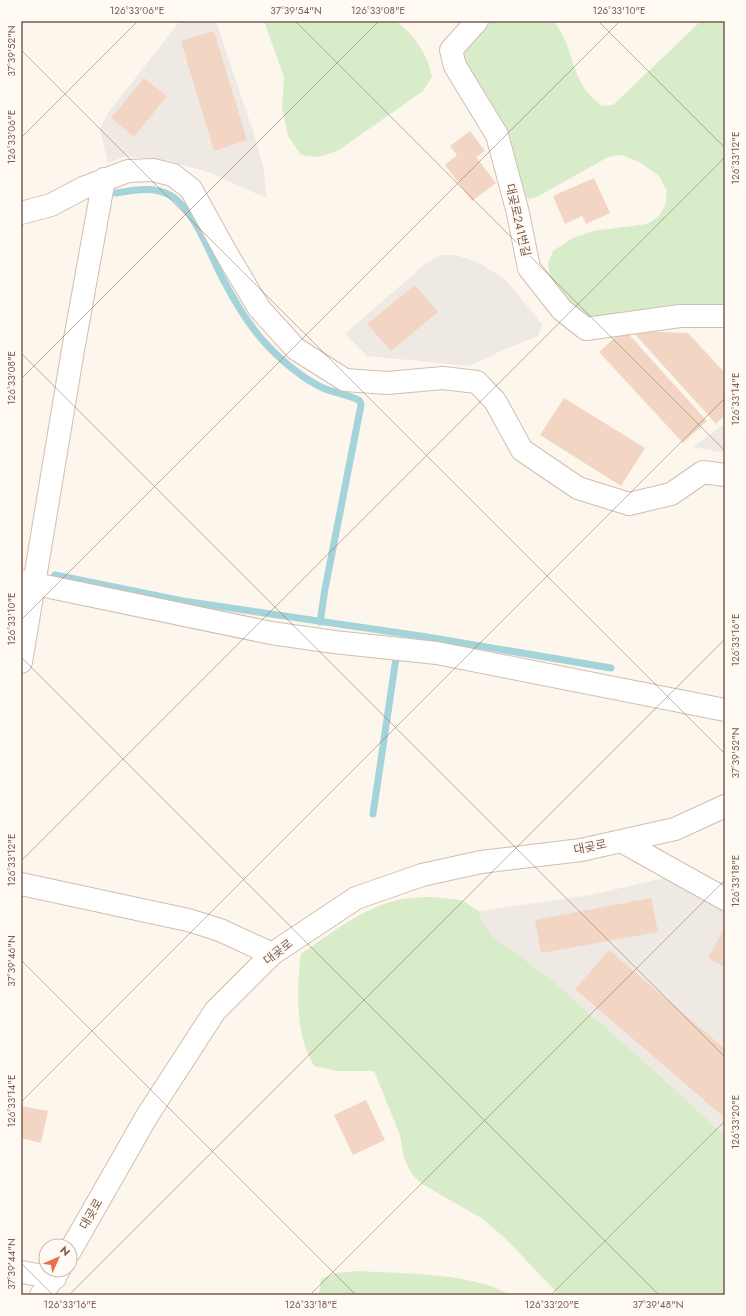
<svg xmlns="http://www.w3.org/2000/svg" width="746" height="1316" viewBox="0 0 746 1316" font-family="Jost,'Noto Sans KR',sans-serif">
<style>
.industrial{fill:#efe9e4}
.green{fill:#d8ecc9}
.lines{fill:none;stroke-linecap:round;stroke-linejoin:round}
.stream{stroke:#a5d3da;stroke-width:7}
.building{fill:#f3d5c3}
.minor-casing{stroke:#d1beb0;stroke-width:24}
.minor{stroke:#fff;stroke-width:22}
.ticks{fill:none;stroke:#7a5c4d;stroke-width:1;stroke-opacity:0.45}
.labels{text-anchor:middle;stroke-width:4;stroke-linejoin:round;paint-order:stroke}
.street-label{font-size:12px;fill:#7a5c4d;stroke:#fffaf3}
.neatline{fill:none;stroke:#7a5c4d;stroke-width:1.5}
.ticks-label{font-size:10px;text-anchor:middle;fill:#7a5c4d}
</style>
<rect width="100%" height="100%" fill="#fdf6ec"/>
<path class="industrial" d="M 180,21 L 216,21 L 253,131 L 264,169 L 266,198 L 211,173 L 169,161 L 126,156 L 108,163 L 100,129 L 108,113 Z
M 441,255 L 456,255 L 479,263 L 505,279 L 542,324 L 538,336 L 501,351 L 470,366 L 367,356 L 345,334 L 424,265 Z
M 725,425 L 725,453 L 693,447 L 721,426 Z
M 698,870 L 710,881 L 725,889 L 725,1136 L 658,1074 L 552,980 L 491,935 L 483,923 L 479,911 L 591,895 Z"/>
<path class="green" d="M 264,21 L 396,21 C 414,35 428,54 432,77 L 423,91 L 339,150 L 320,157 L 301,155 L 288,136 L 282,107 L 284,77 Z
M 487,21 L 553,21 C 572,42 571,73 588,93 C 592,98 597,102 602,106 L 613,105 L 701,21 L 725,21 L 725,309 L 588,321 L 569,307 L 550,276 L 548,264 L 553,251 L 573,238 L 593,231 L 647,224 L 658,217 L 665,206 L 667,191 L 659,176 L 641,163 L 622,155 L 608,157 L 537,197 L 529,199 L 522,193 L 465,65 L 464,50 Z
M 431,897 L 461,900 L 479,911 L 483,923 L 491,935 L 552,980 L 658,1074 L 725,1136 L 725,1295 L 559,1295 L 508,1241 L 483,1219 L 422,1184 L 412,1174 L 404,1158 L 400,1135 L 374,1071 L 338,1071 L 314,1066 C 311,1059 307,1053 305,1046 C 296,1019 297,982 301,954 C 331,933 367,905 403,899 C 412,898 422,897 431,897 Z
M 358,1271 C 408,1274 466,1272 512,1295 L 319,1295 L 321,1279 L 336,1273 Z"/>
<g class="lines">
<path class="stream" d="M 116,193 C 134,190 153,186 170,195 C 194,208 211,257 224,281 C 234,300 251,328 266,344 C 282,361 302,378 323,388 C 334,393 350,395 360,401 L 361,405 L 325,589 L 320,622
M 55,575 L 183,601 L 427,637 L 611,668
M 373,814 L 396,658"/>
</g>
<path class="building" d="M 214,31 L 247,140 L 214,151 L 181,41 Z
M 144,78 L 167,96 L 134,137 L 111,118 Z
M 470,131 L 485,151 L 476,157 L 496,183 L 472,201 L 445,165 L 457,155 L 450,146 Z
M 594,178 L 610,213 L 586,224 L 582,216 L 565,224 L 553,196 Z
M 415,285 L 438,312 L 391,351 L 367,324 Z
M 624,329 L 707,421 L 683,443 L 599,352 Z
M 632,331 L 688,333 L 725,373 L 725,415 L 716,424 Z
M 564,398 L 645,448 L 621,486 L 540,435 Z
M 651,898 L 658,932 L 541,953 L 535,920 Z
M 723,931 L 725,932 L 725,967 L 708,958 Z
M 609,950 L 725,1049 L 725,1118 L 575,989 Z
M 366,1100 L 385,1140 L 353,1155 L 334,1115 Z
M 21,1106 L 48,1111 L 41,1143 L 21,1138 Z"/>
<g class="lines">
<g class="minor-casing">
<path id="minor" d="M 477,21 L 451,50 L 455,66 L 497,135 L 518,213 L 529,268 L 562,310 L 586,329 L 680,316 L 725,316
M 21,213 L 51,205 L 83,188 L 128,171 L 153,170 L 173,175 L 191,189 L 228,256 L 259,308 L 296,349 L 345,380 L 387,383 L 443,378 L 477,382 L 495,401 L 522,450 L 578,488 L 629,504 L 671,494 L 703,472 L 725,475
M 21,581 L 271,633 L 334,642 L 437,653 L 725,710
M 21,662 L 73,350 L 104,179
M 621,841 L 725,899
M 21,884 L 188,920 L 220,930 L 272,954
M 70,1251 L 147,1116 L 215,1011 L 272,954 L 356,898 L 422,875 L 481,862 L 581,850 L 675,829 L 725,806
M 21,1272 L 55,1278
M 41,1295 L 59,1270"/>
</g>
<use href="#minor" class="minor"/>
</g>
<path class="ticks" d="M 295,21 L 725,451M 598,21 L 725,148M 21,50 L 725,754M 21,138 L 138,21M 21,353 L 725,1057M 21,379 L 379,21M 21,620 L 620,21M 21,657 L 659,1295M 21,861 L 725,157M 21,960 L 356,1295M 21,1102 L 725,398M 21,1263 L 53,1295M 69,1295 L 725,639M 310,1295 L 725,880M 551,1295 L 725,1121"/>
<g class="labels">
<g class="street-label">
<text transform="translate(518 220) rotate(77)" y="4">대곶로241번길</text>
<text transform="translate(590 847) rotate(-11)" y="4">대곶로</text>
<text transform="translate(278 952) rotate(-38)" y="4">대곶로</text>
<text transform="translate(91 1214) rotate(-60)" y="4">대곶로</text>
</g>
</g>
<rect width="746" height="1316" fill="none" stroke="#fffaf3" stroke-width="44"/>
<g transform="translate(58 1258) rotate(45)"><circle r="19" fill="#fffaf3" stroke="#cabbb1"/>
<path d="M0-3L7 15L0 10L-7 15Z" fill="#e76f51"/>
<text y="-6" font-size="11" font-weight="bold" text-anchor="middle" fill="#7a5c4d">N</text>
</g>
<rect x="22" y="22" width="702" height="1272" class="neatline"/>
<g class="ticks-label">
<text x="137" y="14">126°33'06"E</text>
<text x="296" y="14">37°39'54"N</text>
<text x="378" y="14">126°33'08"E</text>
<text x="619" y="14">126°33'10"E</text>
<text transform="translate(11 51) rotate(-90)" y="4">37°39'52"N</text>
<text transform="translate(11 137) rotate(-90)" y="4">126°33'06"E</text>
<text transform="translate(735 158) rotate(-90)" y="4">126°33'12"E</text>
<text transform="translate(11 378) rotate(-90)" y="4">126°33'08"E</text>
<text transform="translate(735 399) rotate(-90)" y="4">126°33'14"E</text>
<text transform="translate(11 619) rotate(-90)" y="4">126°33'10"E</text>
<text transform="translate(735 640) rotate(-90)" y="4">126°33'16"E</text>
<text transform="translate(735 753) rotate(-90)" y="4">37°39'52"N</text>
<text transform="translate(11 860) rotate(-90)" y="4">126°33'12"E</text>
<text transform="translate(735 881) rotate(-90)" y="4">126°33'18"E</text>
<text transform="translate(11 961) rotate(-90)" y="4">37°39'46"N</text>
<text transform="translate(11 1101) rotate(-90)" y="4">126°33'14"E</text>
<text transform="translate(735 1122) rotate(-90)" y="4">126°33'20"E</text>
<text transform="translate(11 1264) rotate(-90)" y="4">37°39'44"N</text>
<text x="70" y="1308">126°33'16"E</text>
<text x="311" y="1308">126°33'18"E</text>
<text x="552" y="1308">126°33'20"E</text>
<text x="658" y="1308">37°39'48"N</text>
</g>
</svg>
